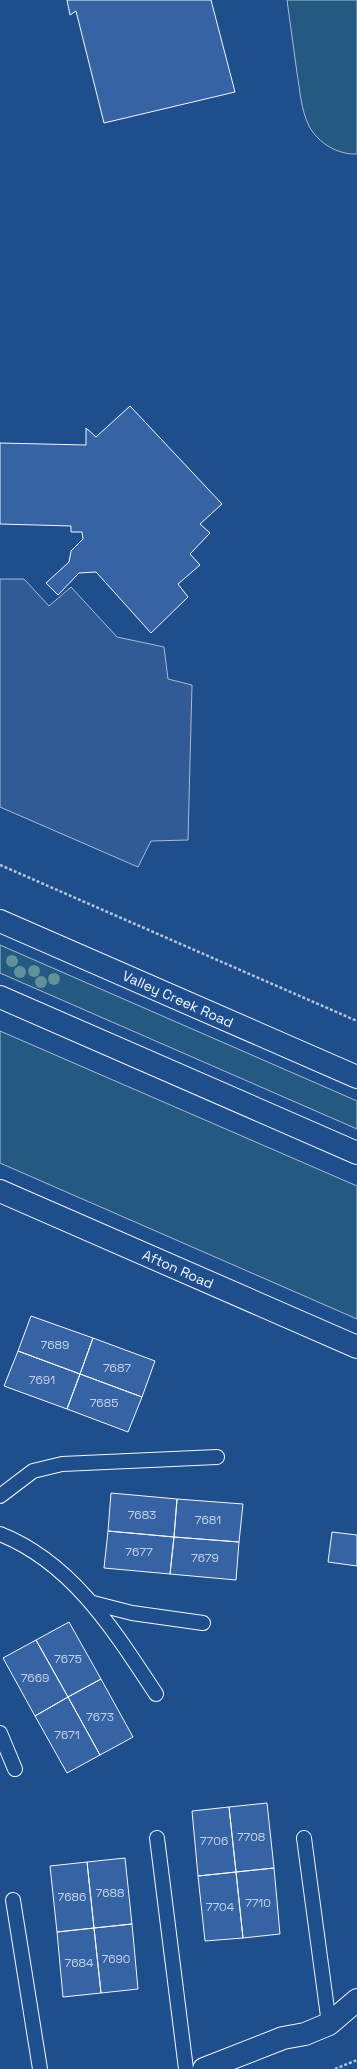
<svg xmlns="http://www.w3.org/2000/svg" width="357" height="2069" viewBox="0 0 357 2069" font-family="'Space Grotesk',sans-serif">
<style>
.green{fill:#245a82;stroke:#a8bbd7}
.parking{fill:#305b95;stroke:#a8bbd7}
.building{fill:#3563a3;stroke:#f2f6ff}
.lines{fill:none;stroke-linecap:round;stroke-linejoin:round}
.lane-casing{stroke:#f2f6ff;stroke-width:16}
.street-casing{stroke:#f2f6ff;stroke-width:24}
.secondary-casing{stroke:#f2f6ff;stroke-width:24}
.path{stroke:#b3c4dc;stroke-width:2.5;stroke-dasharray:3 2;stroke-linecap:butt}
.lane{stroke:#1f4e8c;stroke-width:14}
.street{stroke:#1f4e8c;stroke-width:22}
.secondary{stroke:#1f4e8c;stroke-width:22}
.tree{fill:#61919a}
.labels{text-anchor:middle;stroke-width:3;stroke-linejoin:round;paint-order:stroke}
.number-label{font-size:12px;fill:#c3d1e8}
.street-label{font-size:14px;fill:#f2f6ff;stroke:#1f4e8c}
</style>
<rect width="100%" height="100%" fill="#1f4e8c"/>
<path class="green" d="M 287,0 L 357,0 L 357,154 C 338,155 318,143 309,126 C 301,110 300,90 297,73 C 294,49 290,24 287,0 Z
M 0,945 L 357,1101 L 357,1129 L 0,973 Z
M 0,1031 L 357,1186 L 357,1319 L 0,1163 Z"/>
<path class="parking" d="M 0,579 L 24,579 L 49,606 L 71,587 L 117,637 L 164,647 L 168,679 L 192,685 L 188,840 L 151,841 L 138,867 L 0,807 Z"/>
<path class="building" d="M 67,0 L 211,0 L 235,92 L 104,123 L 76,11 L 70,15 Z
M 130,406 L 222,504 L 200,524 L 210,533 L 190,554 L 200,565 L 178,584 L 188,597 L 151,633 L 96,572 L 79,573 L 58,595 L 46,583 L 69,562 L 71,551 L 83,539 L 82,532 L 71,532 L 71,526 L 0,524 L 0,443 L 86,445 L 86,428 L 96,437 Z
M 31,1316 L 93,1338 L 80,1374 L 18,1351 Z
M 93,1338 L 155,1361 L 142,1397 L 80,1374 Z
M 18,1351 L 80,1374 L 67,1409 L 4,1386 Z
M 80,1374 L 142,1397 L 128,1432 L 67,1409 Z
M 111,1493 L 177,1499 L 174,1537 L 108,1531 Z
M 177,1499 L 243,1504 L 239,1542 L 174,1537 Z
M 108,1531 L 174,1537 L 170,1574 L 104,1568 Z
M 332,1532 L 357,1535 L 357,1566 L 328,1562 Z
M 174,1537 L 239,1542 L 236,1580 L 170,1574 Z
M 69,1622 L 101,1679 L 68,1697 L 36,1640 Z
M 36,1640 L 68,1697 L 35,1716 L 3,1658 Z
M 101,1679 L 133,1737 L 100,1755 L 68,1697 Z
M 68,1697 L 100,1755 L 67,1773 L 35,1716 Z
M 267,1803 L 274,1868 L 236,1872 L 229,1807 Z
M 229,1807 L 236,1872 L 198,1876 L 192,1811 Z
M 125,1858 L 132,1924 L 94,1928 L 87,1862 Z
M 87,1862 L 94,1928 L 57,1932 L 50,1866 Z
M 274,1868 L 280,1934 L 243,1938 L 236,1872 Z
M 236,1872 L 243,1938 L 205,1941 L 198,1876 Z
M 132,1924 L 138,1989 L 101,1993 L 94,1928 Z
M 94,1928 L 101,1993 L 63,1997 L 57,1932 Z"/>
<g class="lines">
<g class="lane-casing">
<path id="lane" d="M 0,1496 L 33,1471 L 62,1464 L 217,1457
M 0,1534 C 73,1563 115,1632 156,1694
M 93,1603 L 132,1613 L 203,1623
M 0,1733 L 15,1769
M 157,1838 L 186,2069
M 304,1838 L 329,2024
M 13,1900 L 40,2069"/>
</g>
<g class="street-casing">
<path id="street" d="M 204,2069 L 283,2038 L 305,2034 L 329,2024 L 357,2000"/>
</g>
<g class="secondary-casing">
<path id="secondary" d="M 0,921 L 357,1077
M 0,997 L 357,1153
M 0,1191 L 357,1347"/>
</g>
<path class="path" d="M 0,865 L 357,1021
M 335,2069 L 357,2060"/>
<use href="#lane" class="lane"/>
<use href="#street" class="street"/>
<use href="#secondary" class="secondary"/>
</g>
<g class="tree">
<circle cx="12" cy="961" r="6"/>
<circle cx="34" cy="971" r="6"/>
<circle cx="20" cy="972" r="6"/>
<circle cx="54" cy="979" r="6"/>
<circle cx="41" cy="982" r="6"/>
</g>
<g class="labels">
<g class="number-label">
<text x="55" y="1349">7689</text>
<text x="117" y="1372">7687</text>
<text x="42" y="1384">7691</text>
<text x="104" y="1407">7685</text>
<text x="142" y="1519">7683</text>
<text x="208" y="1524">7681</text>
<text x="139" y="1556">7677</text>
<text x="205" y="1562">7679</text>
<text x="68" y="1663">7675</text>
<text x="35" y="1682">7669</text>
<text x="100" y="1721">7673</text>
<text x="67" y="1739">7671</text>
<text x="251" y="1841">7708</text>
<text x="214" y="1845">7706</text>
<text x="110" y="1897">7688</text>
<text x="72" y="1901">7686</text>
<text x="258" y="1907">7710</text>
<text x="220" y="1911">7704</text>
<text x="116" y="1963">7690</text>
<text x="79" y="1967">7684</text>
</g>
<g class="street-label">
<text transform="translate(178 999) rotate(24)" y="5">Valley Creek Road</text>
<text transform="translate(178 1269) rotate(24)" y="5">Afton Road</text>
</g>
</g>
</svg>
